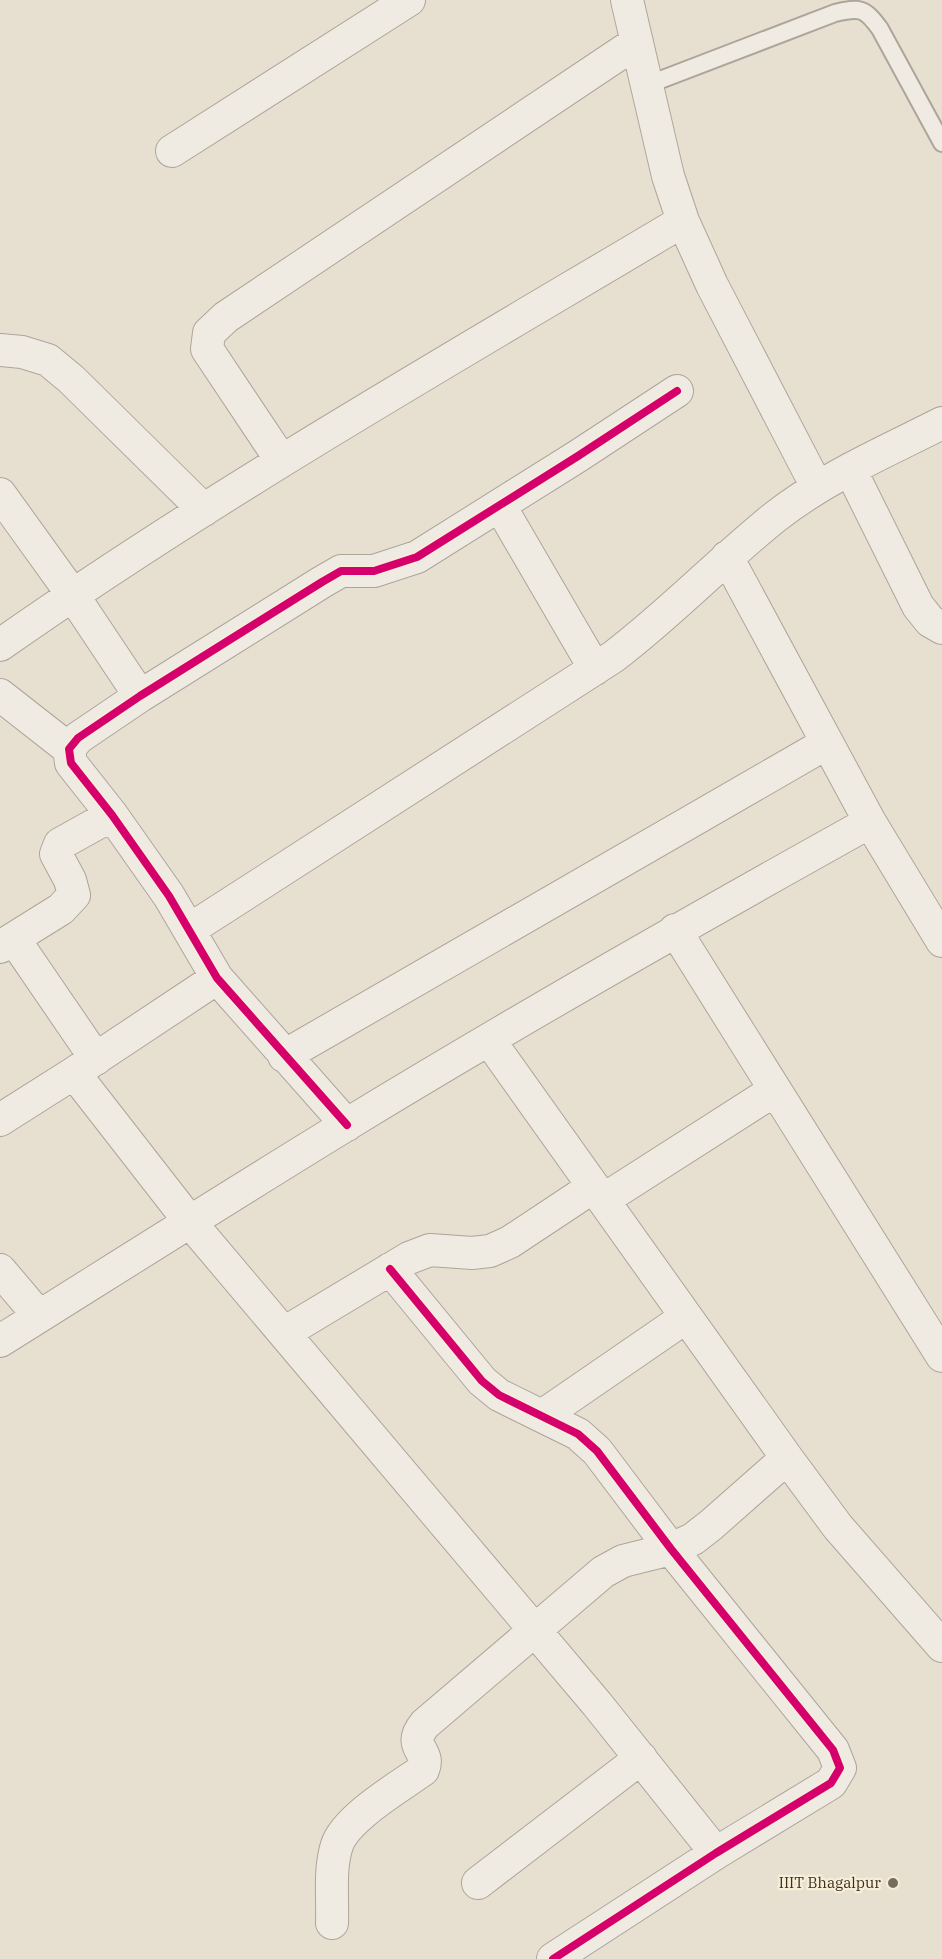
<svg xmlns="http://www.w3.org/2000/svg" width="942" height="1959" viewBox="0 0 942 1959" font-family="'IBM Plex Serif',serif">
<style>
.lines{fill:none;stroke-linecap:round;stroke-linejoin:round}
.service-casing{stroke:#ada599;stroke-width:20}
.minor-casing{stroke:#ada599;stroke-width:34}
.service{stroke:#efebe3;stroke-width:16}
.minor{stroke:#efebe3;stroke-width:32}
.cycleway-casing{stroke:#f7eed8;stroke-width:11}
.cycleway{stroke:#d6006c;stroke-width:8}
.poi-dot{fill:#786c5e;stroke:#f7eed8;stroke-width:2}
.labels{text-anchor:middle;stroke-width:4.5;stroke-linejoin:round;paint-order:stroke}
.poi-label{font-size:15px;fill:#3d2e20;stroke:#f7eed8;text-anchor:end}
</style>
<rect width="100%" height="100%" fill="#e7e0d1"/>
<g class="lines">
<g class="service-casing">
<path id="service" d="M 647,85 L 835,13 C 860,7 865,8 880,29 L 942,143"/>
</g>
<g class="minor-casing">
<path id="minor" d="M 627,0 L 668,176 L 683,221 L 712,285 L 817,487
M 172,151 L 409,0
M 0,350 L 22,352 L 48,360 L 71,379 L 204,510
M 281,460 L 207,349 L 209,333 L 226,317 L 637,42
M 850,469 L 918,606 L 930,621 L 942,628
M 0,494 L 72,594 L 140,696
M 500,506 L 595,669
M 727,557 L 870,822 L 942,941
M 0,645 C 220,491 453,358 683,221
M 0,695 L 69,749
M 189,930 L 613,657 C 670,614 719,562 775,517 C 826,477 885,452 942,423
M 675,930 L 942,1356
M 14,939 L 96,1059
M 0,947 L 61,909 L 74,895 L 70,880 L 56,854 L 60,844 L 112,815
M 489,1040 L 787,1458 L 838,1527 L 942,1646
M 284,1056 L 827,743
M 74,1073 L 190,1222 L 597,1704 L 716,1853
M 0,1120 L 74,1073 L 217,978
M 347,1125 L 217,978 L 169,896 L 112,815 L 71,763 L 69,749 L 78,738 L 140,696 L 322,582 L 341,571 L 374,571 L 417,557 L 578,456 L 677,391
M 603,1200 L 775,1090
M 390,1269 L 482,1381 L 499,1395 L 578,1434 L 597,1451 L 671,1549 L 833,1750 L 840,1768 L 831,1783 L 716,1853 L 553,1959
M 0,1270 L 39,1316
M 284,1333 L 409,1258 L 430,1250 L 472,1253 L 490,1251 L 510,1242 L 593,1187
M 0,1341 C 115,1269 230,1196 346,1125 C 518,1020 694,920 870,822
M 542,1416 L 686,1317
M 478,1883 L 641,1758
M 332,1923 C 333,1899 329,1869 337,1845 C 346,1818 399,1787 423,1770 C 432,1750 405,1748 425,1724 L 603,1572 L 623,1561 L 671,1549 L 693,1539 L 711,1525 L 787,1458"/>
</g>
<use href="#service" class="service"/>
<use href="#minor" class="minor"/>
<g class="cycleway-casing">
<path id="cycleway" d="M 347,1125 L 217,978 L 169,896 L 112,815 L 71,763 L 69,749 L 78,738 L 140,696 L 322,582 L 341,571 L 374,571 L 417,557 L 578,456 L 677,391
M 390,1269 L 482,1381 L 499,1395 L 578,1434 L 597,1451 L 671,1549 L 833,1750 L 840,1768 L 831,1783 L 716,1853 L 553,1959"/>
</g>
<use href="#cycleway" class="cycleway"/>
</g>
<circle class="poi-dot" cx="893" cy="1883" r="6"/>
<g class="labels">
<g class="poi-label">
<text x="881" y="1888">IIIT Bhagalpur</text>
</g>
</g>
</svg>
